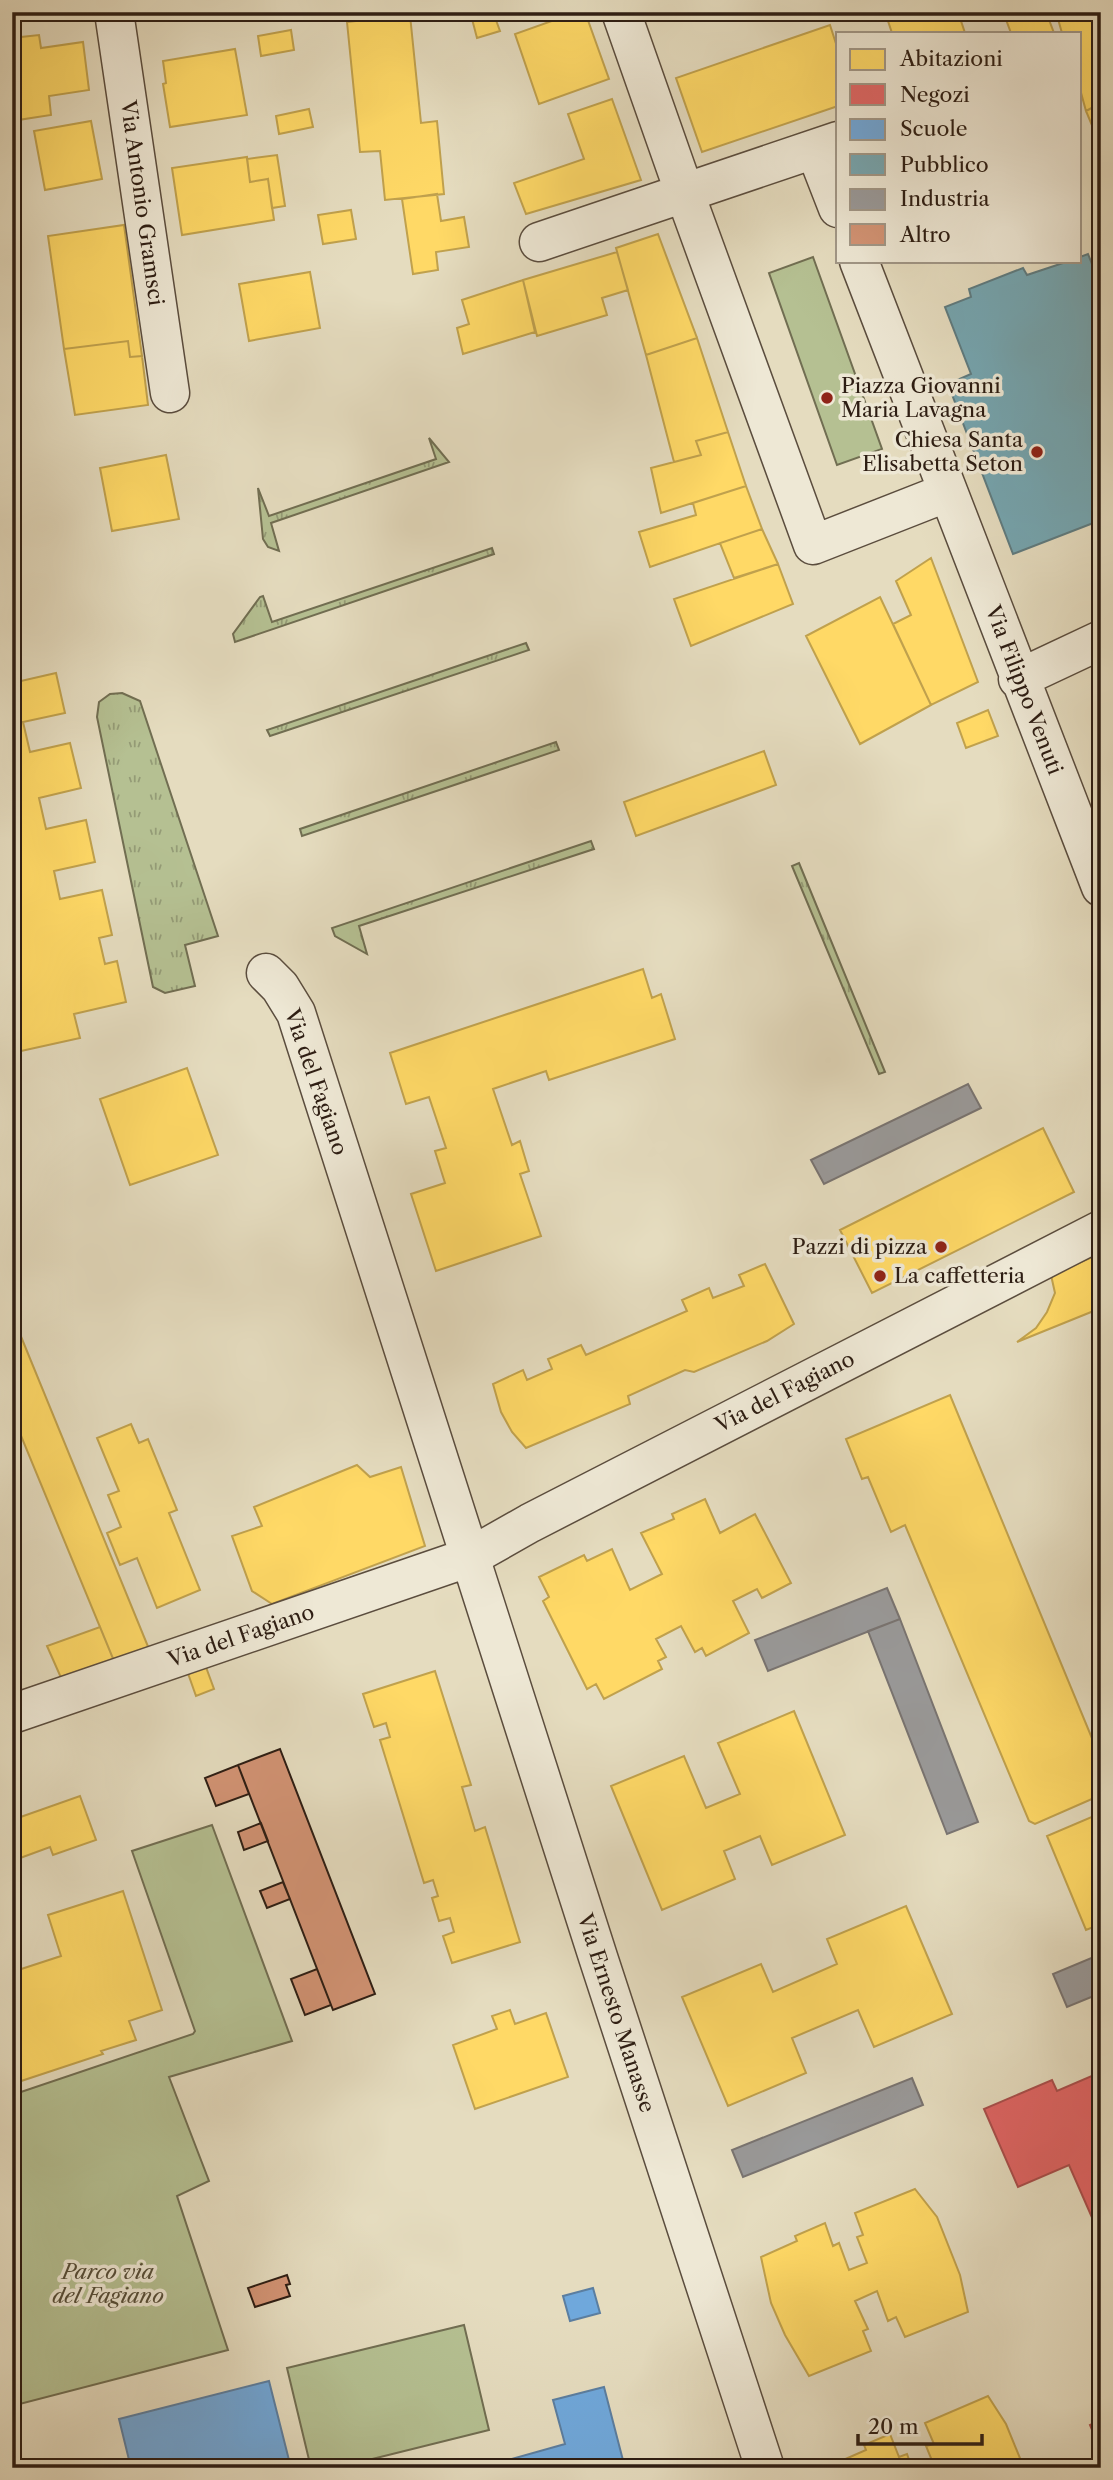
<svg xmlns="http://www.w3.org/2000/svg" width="1113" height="2480" viewBox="0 0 1113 2480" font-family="'Libre Caslon Text',serif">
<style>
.grass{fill:url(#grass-tufts);stroke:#716e52;stroke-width:2}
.green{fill:#b5c092;stroke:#716e52;stroke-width:2}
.homes{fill:#ffd966;stroke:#c0a14d;stroke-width:2}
.shops{fill:#e06666;stroke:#aa504d;stroke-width:2}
.schools{fill:#6fa8dc;stroke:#5b7ea0;stroke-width:2}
.public{fill:#76a5af;stroke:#607c80;stroke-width:2}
.industry{fill:#999;stroke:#797471;stroke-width:2}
.building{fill:#d29374;stroke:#2d1d13;stroke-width:2}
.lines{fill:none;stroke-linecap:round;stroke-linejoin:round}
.minor-casing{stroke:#5b4d3e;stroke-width:41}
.minor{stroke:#eee8d5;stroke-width:38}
.poi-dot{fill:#8f2418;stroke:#eee8d5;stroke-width:2.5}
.labels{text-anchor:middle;stroke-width:7;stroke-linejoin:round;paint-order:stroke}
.street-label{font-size:21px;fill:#2d1d13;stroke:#eee8d5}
.poi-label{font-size:21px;fill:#2d1d13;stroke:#eee8d5;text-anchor:start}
.park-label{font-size:21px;font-style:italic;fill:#564e39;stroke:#eee8d5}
</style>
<defs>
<pattern id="grass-tufts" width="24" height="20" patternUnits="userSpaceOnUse" patternTransform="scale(1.75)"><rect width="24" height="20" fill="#b5c092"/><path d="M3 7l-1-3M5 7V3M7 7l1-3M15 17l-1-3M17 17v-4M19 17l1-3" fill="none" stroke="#949b76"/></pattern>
</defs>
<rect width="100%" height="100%" fill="#e5dcbf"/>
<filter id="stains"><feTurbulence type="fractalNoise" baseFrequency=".00286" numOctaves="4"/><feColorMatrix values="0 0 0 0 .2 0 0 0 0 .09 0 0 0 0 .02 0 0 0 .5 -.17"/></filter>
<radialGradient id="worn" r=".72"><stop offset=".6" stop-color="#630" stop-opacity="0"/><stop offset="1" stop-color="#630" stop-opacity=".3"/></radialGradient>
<path class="grass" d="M 429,438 L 449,462 L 271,523 L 279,551 L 268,547 L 263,539 L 258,488 L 269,516 L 436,459 Z
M 492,548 L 494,554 L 235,642 L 233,634 L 260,597 L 263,596 L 272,622 Z
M 526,643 L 529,650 L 270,736 L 267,730 Z
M 122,693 L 140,701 L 218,936 L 185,945 L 195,986 L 165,993 L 153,987 L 97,717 L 99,702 L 110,694 Z
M 556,742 L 559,750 L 302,836 L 300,829 Z
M 591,841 L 594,849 L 359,926 L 367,954 L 335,936 L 332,928 Z
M 799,863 L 885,1072 L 879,1074 L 792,866 Z"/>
<path class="green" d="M 813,257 L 882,449 L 837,465 L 769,273 Z
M 212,1825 L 292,2041 L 169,2077 L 209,2181 L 177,2196 L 228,2350 L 12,2406 L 12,2095 L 193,2034 L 195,2031 L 132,1851 Z
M 464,2325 L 489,2430 L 336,2468 L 311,2468 L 287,2368 Z"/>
<path class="homes" d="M 493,12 L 500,31 L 477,38 L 472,19 Z
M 577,12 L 585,12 L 609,79 L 539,104 L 515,34 Z
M 885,12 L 958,12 L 965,33 L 892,33 Z
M 991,12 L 1046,12 L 1054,33 L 1011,33 L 1005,17 L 994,20 Z
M 1056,12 L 1090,12 L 1093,22 L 1101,17 L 1101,103 L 1086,111 L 1080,89 L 1080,33 L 1062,33 Z
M 410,15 L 421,123 L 437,121 L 444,194 L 385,200 L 380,151 L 360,152 L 347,22 Z
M 830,25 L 838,50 L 838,106 L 702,152 L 676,78 Z
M 291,30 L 294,50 L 261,56 L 258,36 Z
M 39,35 L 41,48 L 83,42 L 89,90 L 49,96 L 51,115 L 18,120 L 12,81 L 12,38 Z
M 235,49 L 247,115 L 170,127 L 163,84 L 166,83 L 163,61 Z
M 612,99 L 641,180 L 526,214 L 514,183 L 584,159 L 568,114 Z
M 1101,103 L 1101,147 L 1086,111 Z
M 309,109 L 313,127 L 279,134 L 276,116 Z
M 91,121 L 102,179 L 45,190 L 34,131 Z
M 277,155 L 285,206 L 272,208 L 268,179 L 250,182 L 247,159 Z
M 247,157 L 250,182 L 268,179 L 274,220 L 182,235 L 172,168 Z
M 437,194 L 441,221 L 464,217 L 469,247 L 436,252 L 438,270 L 413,274 L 402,199 Z
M 351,210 L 356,239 L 323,244 L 318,215 Z
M 124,225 L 142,356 L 130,357 L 128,341 L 64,349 L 48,236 Z
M 658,234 L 697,338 L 646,355 L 616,248 Z
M 617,252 L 628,290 L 602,298 L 607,315 L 537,336 L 523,280 Z
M 310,272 L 320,328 L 249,341 L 239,284 Z
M 523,280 L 535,332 L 463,354 L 457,328 L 469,324 L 462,300 Z
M 697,338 L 728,432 L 696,441 L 701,455 L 674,462 L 646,355 Z
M 128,341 L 130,357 L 142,356 L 148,405 L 75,415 L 64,349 Z
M 12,432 L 19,484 L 12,485 Z
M 728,432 L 746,486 L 661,513 L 651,468 L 701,455 L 696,441 Z
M 166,455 L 179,519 L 112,531 L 100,468 Z
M 746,486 L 762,529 L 650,567 L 639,532 L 696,515 L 693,503 Z
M 762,529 L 778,564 L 734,578 L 720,543 Z
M 931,558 L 978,682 L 931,705 L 893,624 L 911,615 L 896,581 Z
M 778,564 L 793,604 L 691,646 L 674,599 Z
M 880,597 L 931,705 L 860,744 L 806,636 Z
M 56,673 L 65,713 L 23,722 L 30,752 L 70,743 L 81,788 L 39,798 L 46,829 L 86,820 L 95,862 L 54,871 L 60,899 L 102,890 L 112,935 L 99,938 L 105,964 L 117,961 L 126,1002 L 74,1014 L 80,1038 L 12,1053 L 12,683 Z
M 988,710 L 998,736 L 966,748 L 957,723 Z
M 764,751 L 776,785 L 636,836 L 624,802 Z
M 643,969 L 652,998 L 661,994 L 675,1039 L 549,1080 L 546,1071 L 493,1089 L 512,1145 L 520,1141 L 529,1171 L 520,1174 L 541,1236 L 436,1271 L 411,1194 L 445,1183 L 435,1151 L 446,1148 L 429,1097 L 406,1104 L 390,1053 Z
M 187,1068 L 218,1155 L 130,1185 L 100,1099 Z
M 1043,1128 L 1074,1192 L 872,1293 L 840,1230 Z
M 1097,1255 L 1101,1265 L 1101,1308 L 1017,1342 L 1036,1328 L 1047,1312 L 1055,1293 L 1051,1275 Z
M 765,1264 L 794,1324 L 767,1341 L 694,1372 L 685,1370 L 628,1396 L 630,1404 L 526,1448 L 512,1432 L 501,1412 L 493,1384 L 523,1370 L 527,1380 L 552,1369 L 548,1359 L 581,1345 L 586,1355 L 687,1311 L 682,1300 L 709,1288 L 713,1298 L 744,1286 L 739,1275 Z
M 13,1317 L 149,1649 L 114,1661 L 12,1414 Z
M 950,1395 L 1101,1760 L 1101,1795 L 1035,1824 L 1029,1821 L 905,1525 L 891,1532 L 868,1477 L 862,1479 L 846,1439 Z
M 131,1424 L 139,1443 L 148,1439 L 177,1510 L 169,1513 L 200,1590 L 157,1608 L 137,1558 L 120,1565 L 107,1533 L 121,1527 L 108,1495 L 119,1491 L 97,1438 Z
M 357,1465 L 370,1477 L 401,1467 L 425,1546 L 272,1604 L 252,1591 L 232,1536 L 262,1526 L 254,1507 Z
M 705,1499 L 720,1533 L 755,1514 L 791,1583 L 762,1598 L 757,1589 L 733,1601 L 749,1633 L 706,1656 L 702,1648 L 695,1652 L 681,1626 L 656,1639 L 666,1657 L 658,1661 L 662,1669 L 604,1699 L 596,1684 L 587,1689 L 543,1601 L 549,1597 L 539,1577 L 584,1555 L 587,1561 L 612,1549 L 630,1590 L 662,1574 L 641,1533 L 674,1519 L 672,1514 Z
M 100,1627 L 114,1661 L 62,1680 L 47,1646 Z
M 203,1659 L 214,1689 L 196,1696 L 185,1665 Z
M 435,1671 L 471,1785 L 462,1787 L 475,1831 L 485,1827 L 520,1942 L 452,1963 L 443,1936 L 454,1932 L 450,1918 L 439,1921 L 432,1898 L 438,1896 L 433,1880 L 424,1883 L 380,1740 L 390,1737 L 386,1723 L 374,1727 L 363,1694 Z
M 794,1711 L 845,1835 L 772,1865 L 760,1836 L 724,1851 L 735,1879 L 662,1910 L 611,1786 L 684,1756 L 706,1808 L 740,1794 L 718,1743 Z
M 80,1796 L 96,1840 L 53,1855 L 50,1847 L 12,1861 L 12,1820 Z
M 1101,1813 L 1101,1924 L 1086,1930 L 1047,1836 Z
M 123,1891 L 162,2010 L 129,2021 L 136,2040 L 101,2051 L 103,2054 L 12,2084 L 12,1972 L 61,1956 L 48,1915 Z
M 906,1906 L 952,2014 L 874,2047 L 858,2010 L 792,2038 L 806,2073 L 728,2106 L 682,1997 L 761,1964 L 773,1992 L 837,1964 L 827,1939 Z
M 510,2010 L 515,2024 L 546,2013 L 568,2077 L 475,2109 L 453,2045 L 497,2029 L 492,2016 Z
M 915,2189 L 937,2217 L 960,2275 L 968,2312 L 905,2337 L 896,2317 L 888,2321 L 877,2291 L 855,2301 L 868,2329 L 863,2331 L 871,2351 L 809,2376 L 785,2335 L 771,2303 L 761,2257 L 797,2241 L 795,2236 L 825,2223 L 833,2246 L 839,2243 L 849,2270 L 867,2263 L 857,2237 L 863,2235 L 855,2213 Z
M 988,2396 L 1006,2424 L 1024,2468 L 935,2468 L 926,2446 L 934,2444 L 925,2423 Z
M 890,2434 L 899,2457 L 907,2454 L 912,2468 L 825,2468 L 866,2450 L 864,2445 Z"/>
<path class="shops" d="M 1101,2072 L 1101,2238 L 1069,2165 L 1018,2187 L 984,2109 L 1052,2080 L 1057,2091 Z
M 1101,2420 L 1101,2451 L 1090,2425 Z"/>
<path class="schools" d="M 593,2288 L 600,2313 L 570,2321 L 563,2296 Z
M 269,2381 L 291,2468 L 131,2468 L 119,2419 Z
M 604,2387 L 625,2468 L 495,2468 L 494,2464 L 565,2444 L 553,2400 Z"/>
<path class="public" d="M 1088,254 L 1101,287 L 1101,520 L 1013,554 L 948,384 L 971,374 L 945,307 L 971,297 L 969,289 L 1023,268 L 1027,275 L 1069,261 L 1080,261 L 1080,257 Z"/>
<path class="industry" d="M 968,1084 L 981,1108 L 824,1184 L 811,1160 Z
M 887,1588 L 900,1619 L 768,1671 L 755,1640 Z
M 900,1619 L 978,1822 L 947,1834 L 868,1631 Z
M 1101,1954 L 1101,1993 L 1067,2007 L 1053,1974 Z
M 912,2078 L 923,2105 L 743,2177 L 732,2150 Z"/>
<path class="building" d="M 280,1749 L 375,1994 L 333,2010 L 238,1765 Z
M 238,1765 L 249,1794 L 216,1806 L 205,1778 Z
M 261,1823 L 268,1841 L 244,1850 L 238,1832 Z
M 283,1882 L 290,1899 L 267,1908 L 260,1891 Z
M 317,1969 L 331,2005 L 305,2015 L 291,1979 Z
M 287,2275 L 290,2284 L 286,2285 L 290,2296 L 255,2307 L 248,2288 Z"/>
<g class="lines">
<g class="minor-casing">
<path id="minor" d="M 114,12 L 170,393
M 621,12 L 685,194 L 813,545 L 948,492
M 815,149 L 838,208
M 539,242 L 838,141
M 859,261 L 1101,887
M 1018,679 L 1101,640
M 266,973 L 280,987 L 296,1013 L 598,1957 L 765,2468
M 12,1714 L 470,1557 L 530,1523 L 1101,1230"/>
</g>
<use href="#minor" class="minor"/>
</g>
<g class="poi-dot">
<circle cx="827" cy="398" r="7"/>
<circle cx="1037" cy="452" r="7"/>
<circle cx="941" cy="1247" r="7"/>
<circle cx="880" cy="1276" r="7"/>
</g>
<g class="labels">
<g class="street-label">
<text transform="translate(142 203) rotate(82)" y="7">Via Antonio Gramsci</text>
<text transform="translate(1024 690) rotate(69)" y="7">Via Filippo Venuti</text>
<text transform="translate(316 1082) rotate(71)" y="7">Via del Fagiano</text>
<text transform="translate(785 1392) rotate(-27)" y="7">Via del Fagiano</text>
<text transform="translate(241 1636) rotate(-19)" y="7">Via del Fagiano</text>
<text transform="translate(616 2013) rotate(72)" y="7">Via Ernesto Manasse</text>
</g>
<g class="poi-label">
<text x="841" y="393">Piazza Giovanni<tspan x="841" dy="24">Maria Lavagna</tspan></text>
<text x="1023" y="447" text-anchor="end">Chiesa Santa<tspan x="1023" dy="24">Elisabetta Seton</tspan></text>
<text x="927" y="1254" text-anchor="end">Pazzi di pizza</text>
<text x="894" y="1283">La caffetteria</text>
</g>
<g class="park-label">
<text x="108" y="2279">Parco via<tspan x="108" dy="24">del Fagiano</tspan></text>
</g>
</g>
<rect width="1113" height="2480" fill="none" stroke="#e5dcbf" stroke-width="42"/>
<rect x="14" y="14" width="1085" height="2452" fill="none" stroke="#2d1d13" stroke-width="3.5"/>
<rect x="21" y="21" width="1071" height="2438" fill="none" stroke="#2d1d13" stroke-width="2"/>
<rect x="836" y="32" width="245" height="231" fill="#eee8d5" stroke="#a19787" stroke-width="2"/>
<rect x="850" y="49" width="35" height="21" fill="#ffd966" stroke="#a19787" stroke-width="2"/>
<text x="900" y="66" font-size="21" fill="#2d1d13">Abitazioni</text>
<rect x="850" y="84" width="35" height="21" fill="#e06666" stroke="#a19787" stroke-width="2"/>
<text x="900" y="102" font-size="21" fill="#2d1d13">Negozi</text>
<rect x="850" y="119" width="35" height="21" fill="#6fa8dc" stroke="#a19787" stroke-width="2"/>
<text x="900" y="136" font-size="21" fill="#2d1d13">Scuole</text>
<rect x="850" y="154" width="35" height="21" fill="#76a5af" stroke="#a19787" stroke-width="2"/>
<text x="900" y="172" font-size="21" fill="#2d1d13">Pubblico</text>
<rect x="850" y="189" width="35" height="21" fill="#999999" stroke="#a19787" stroke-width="2"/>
<text x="900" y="206" font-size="21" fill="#2d1d13">Industria</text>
<rect x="850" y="224" width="35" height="21" fill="#d29374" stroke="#a19787" stroke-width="2"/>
<text x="900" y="242" font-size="21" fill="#2d1d13">Altro</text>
<path d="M858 2434v10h124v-10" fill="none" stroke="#2d1d13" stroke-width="3.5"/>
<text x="868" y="2434" font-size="21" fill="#2d1d13" stroke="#eee8d5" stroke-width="5" paint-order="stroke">20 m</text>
<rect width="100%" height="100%" filter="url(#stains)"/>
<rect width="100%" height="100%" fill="url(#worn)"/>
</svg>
